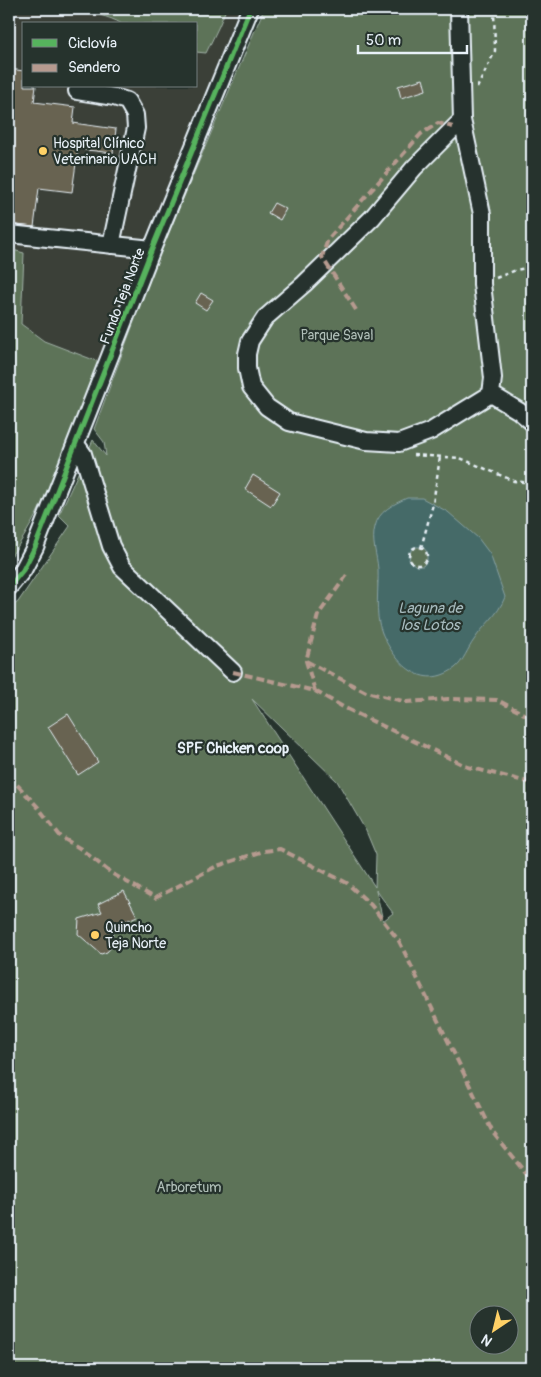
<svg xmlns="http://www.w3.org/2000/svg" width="541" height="1377" viewBox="0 0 541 1377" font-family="Pangolin,sans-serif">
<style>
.built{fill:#3a4138;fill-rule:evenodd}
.green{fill:#5d7358;stroke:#a2b2a8;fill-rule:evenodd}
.water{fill:#456a68;stroke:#86a0a2;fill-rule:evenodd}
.building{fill:#686351;stroke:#e8f1f8}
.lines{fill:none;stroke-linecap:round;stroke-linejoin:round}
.minor-casing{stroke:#e8f1f8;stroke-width:20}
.path{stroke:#e8f1f8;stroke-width:2.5;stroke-dasharray:4 4;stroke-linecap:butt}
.minor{stroke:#26332d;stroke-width:16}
.quiet{stroke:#b69a8f;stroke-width:4;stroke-dasharray:8 4;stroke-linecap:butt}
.cycleway-casing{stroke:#26332d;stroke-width:8}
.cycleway{stroke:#56b35d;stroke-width:5}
.poi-dot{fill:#ffd166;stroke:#26332d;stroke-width:2}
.labels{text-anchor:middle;stroke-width:4.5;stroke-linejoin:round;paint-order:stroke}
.poi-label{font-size:14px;fill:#e8f1f8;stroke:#26332d;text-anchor:start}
.street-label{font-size:14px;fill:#e8f1f8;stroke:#26332d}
.park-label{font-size:14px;fill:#b0bfb8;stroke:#26332d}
.water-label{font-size:15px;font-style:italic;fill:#a7bbbe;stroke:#26332d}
.neighbourhood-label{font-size:15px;font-weight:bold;fill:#e8f1f8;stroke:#26332d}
</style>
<rect width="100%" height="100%" fill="#26332d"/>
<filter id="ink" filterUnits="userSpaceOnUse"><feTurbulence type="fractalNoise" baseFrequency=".02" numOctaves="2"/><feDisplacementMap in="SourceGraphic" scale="10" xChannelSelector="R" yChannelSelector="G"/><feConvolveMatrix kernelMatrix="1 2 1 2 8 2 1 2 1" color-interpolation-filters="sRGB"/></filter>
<g filter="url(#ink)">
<path class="built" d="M 9,9 L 239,9 L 141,251 L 71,436 L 26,535 L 9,559 ZM 24,24 L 196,24 L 196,86 L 24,86 Z"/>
<path class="green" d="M 76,9 L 226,9 L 219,26 L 206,53 L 196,52 L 196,24 L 122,24 C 108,15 91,14 76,9 Z
M 264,9 L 532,9 L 532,1368 L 9,1368 L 9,609 L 18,602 L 70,526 L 59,515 L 93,440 L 106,456 L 104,442 L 94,429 L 159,255 ZM 378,581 L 395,654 L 382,632 L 379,614 ZM 252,699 L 337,781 L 366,831 L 376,855 L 375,887 ZM 376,890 L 393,913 L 383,921 ZM 478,1314 L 508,1314 L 508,1344 L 478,1344 Z
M 9,249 L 24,253 L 21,324 L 44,341 L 99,362 C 73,428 51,501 9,559 Z"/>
<path class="water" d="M 407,498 L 422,498 L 448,512 L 478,538 L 490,554 L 505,597 C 497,617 485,623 474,640 C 468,648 463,662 455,668 C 422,692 395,663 382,633 C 374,614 379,589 378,569 C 377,555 371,541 375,527 C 378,511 394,504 407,498 ZM 416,547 L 423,547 L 427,552 L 427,561 L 423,566 L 416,566 L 409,560 L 411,550 Z"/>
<path class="building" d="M 9,69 L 24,71 L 24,86 L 36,86 L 34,102 L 75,107 L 73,123 L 116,129 L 113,153 L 78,149 L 72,192 L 39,188 L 34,227 L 9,224 Z
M 423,79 L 426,90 L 401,98 L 398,86 Z
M 274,203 L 286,209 L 280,220 L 268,213 Z
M 201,293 L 213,300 L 206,310 L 195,303 Z
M 253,475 L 280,492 L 271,506 L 245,489 Z
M 68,714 L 98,762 L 78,775 L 48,727 Z
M 124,891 L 137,916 L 113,927 L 112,946 L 107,952 L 101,954 L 78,934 L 79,919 L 102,912 L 98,904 Z"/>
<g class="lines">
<g class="minor-casing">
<path id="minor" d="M 459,9 L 462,120 L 482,214 L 482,284 L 493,378 L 491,394 L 431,431 L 399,443 L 366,441 L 289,422 L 267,407 L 251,387 L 247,368 L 247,354 L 250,341 L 265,318 L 304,284 L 372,218 L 414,168 L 462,120
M 77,91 L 114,97 L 127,101 L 135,115 L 136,128 L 111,245
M 9,234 L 152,249
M 491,394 L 519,411 L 532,422
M 76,444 L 83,454 L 111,546 L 122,567 L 233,672
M 9,587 L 23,570 L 35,547 L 152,249 L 250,9"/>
</g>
<path class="path" d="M 477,88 L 495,51 L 494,9
M 496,278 L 516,270 L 532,267
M 413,455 L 460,458 L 514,481 L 532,483
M409 556a9 9 0 1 1 18 0a9 9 0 1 1-18 0Z
M 421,548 L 433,504 L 440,457"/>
<use href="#minor" class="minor"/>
<path class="quiet" d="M 356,310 L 322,257 L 328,239 L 421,134 L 438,123 L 453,127
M 306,661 L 366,692 L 407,702 L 448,699 L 497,700 L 528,716 L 532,722
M 233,672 L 315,691 L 343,707 L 468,767 L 532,783
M 315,691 L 306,661 L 318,615 L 349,572
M 9,776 L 37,806 L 61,837 L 81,849 L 111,873 L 155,898 L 217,866 L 264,851 L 280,849 L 347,883 L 371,905 L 399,941 L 493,1133 L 532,1181"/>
<g class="cycleway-casing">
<path id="cycleway" d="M 9,587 L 23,570 L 35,547 L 152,249 L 250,9"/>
</g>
<use href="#cycleway" class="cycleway"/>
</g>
</g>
<g class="poi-dot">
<circle cx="43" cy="151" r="5"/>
<circle cx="95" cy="935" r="5"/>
</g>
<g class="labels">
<g class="poi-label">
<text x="53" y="148">Hospital Clínico<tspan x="53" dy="16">Veterinario UACH</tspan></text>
<text x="105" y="932">Quincho<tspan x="105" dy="16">Teja Norte</tspan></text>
</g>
<g class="street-label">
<text transform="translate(122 296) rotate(-69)" y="5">Fundo Teja Norte</text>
</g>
<g class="park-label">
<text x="337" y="340">Parque Saval</text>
<text x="189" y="1192">Arboretum</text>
</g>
<g class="water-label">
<text x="430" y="613">Laguna de<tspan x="430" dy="17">los Lotos</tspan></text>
</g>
<g class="neighbourhood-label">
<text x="233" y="753">SPF Chicken coop</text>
</g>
</g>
<rect width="541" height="1377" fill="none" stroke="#26332d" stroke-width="30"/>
<rect x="15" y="15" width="511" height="1347" fill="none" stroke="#e8f1f8" stroke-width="2" filter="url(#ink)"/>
<rect x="22" y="22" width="175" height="65" fill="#26332d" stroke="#747f7e"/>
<rect x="32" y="39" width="25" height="8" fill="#56b35d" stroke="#747f7e"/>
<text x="68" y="48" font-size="15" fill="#e8f1f8">Ciclovía</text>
<rect x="32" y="64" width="25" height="8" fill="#b69a8f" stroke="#747f7e"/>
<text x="68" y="72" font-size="15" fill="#e8f1f8">Sendero</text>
<g transform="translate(494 1330) rotate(215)"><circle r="24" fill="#26332d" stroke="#747f7e"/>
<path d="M0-4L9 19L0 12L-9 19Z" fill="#ffd166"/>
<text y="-8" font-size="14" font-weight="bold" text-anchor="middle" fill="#e8f1f8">N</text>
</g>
<path d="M358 45v8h109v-8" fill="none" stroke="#e8f1f8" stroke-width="2.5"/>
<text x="366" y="45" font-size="15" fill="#e8f1f8" stroke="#26332d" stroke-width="4" paint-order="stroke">50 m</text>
</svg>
